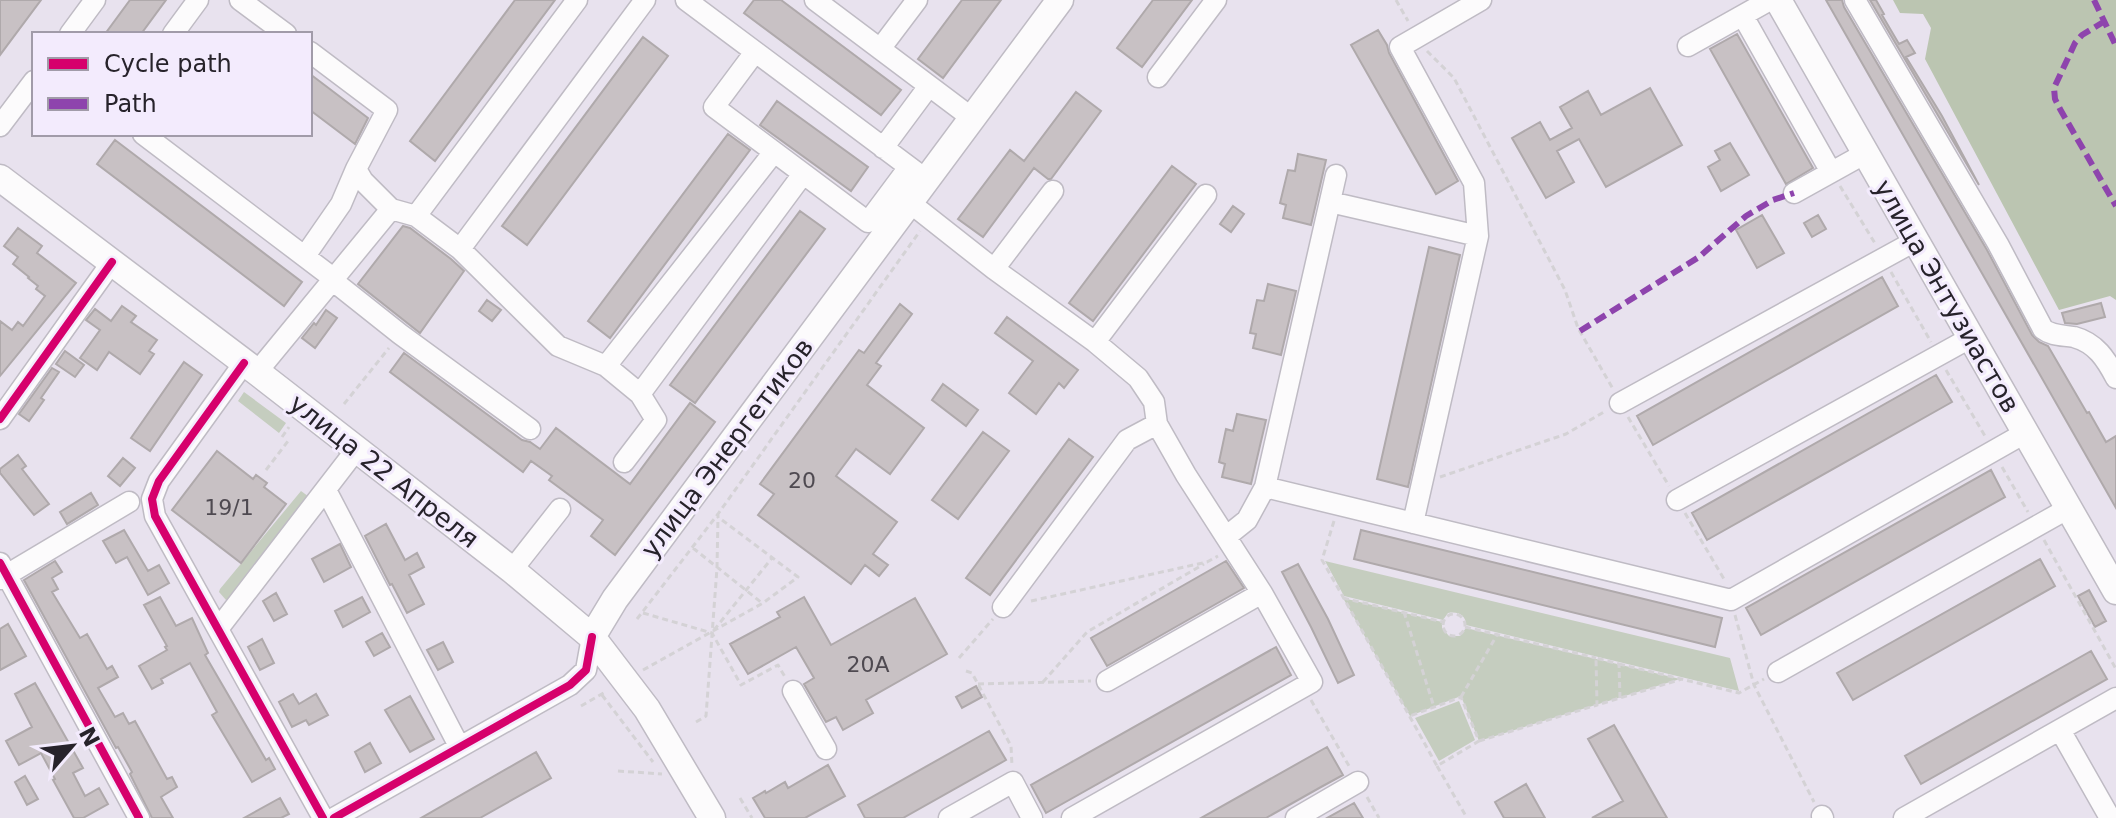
<svg xmlns="http://www.w3.org/2000/svg" width="2116" height="818" viewBox="0 0 2116 818" font-family="'DejaVu Sans',sans-serif">
<style>
.green{fill:#c5cdbf}
.forest{fill:#bbc5b1}
.building{fill:#c8c1c4;stroke:#afa9ab;stroke-width:2}
.lines{fill:none;stroke-linecap:round;stroke-linejoin:round}
.minor-casing{stroke:#bfbbc4;stroke-width:23}
.major-casing{stroke:#bfbbc4;stroke-width:29}
.path{stroke:#d4d2d5;stroke-width:3;stroke-dasharray:6 4;stroke-linecap:butt}
.minor{stroke:#fcfbfc;stroke-width:20}
.major{stroke:#fcfbfc;stroke-width:26}
.quiet{stroke:#8e44ad;stroke-width:6;stroke-dasharray:12 6;stroke-linecap:butt}
.cycleway-casing{stroke:#f3ebfd;stroke-width:13}
.cycleway{stroke:#d6006c;stroke-width:8}
.labels{text-anchor:middle;stroke-width:6;stroke-linejoin:round;paint-order:stroke}
.number-label{font-size:22px;fill:#4f4a51}
.street-label{font-size:26px;fill:#27232b;stroke:#f3ebfd}
</style>
<rect width="100%" height="100%" fill="#e8e2ee"/>
<path class="green" d="M 244,392 L 286,423 L 279,433 L 238,401 Z
M 301,491 L 312,499 L 230,599 L 226,600 L 219,592 L 220,589 Z
M 1325,561 L 1730,658 L 1739,691 L 1466,625 C 1466,615 1458,611 1448,613 L 1443,620 L 1344,596 Z
M 1343,598 L 1442,622 L 1442,628 L 1449,636 L 1460,636 L 1466,628 L 1680,679 L 1479,741 L 1461,696 L 1410,716 Z
M 1459,701 L 1475,740 L 1439,761 L 1415,718 Z"/>
<path class="forest" d="M 1893,0 L 2116,0 L 2116,300 L 2110,296 L 2059,310 L 1925,59 L 1931,28 L 1923,14 L 1900,13 Z"/>
<path class="building" d="M 0,0 L 41,0 L 0,55 Z
M 130,0 L 166,0 L 141,34 L 105,34 Z
M 515,0 L 555,0 L 435,161 L 410,141 Z
M 754,0 L 781,0 L 901,90 L 881,115 L 744,13 Z
M 962,0 L 1001,0 L 943,78 L 918,59 Z
M 1153,0 L 1192,0 L 1142,67 L 1117,48 Z
M 1826,0 L 1842,0 L 1844,7 L 1987,250 L 2032,335 L 2039,342 L 2048,346 L 2087,413 L 2089,412 L 2106,442 L 2116,436 L 2116,508 Z
M 1870,0 L 1876,0 L 1884,14 L 1882,15 L 1899,44 L 1907,40 L 1915,53 L 1906,57 L 1942,116 L 1979,185 Z
M 1378,30 L 1387,45 L 1389,53 L 1458,181 L 1436,194 L 1351,45 Z
M 1737,34 L 1813,168 L 1786,184 L 1710,49 Z
M 643,37 L 668,56 L 527,245 L 502,226 Z
M 310,74 L 368,118 L 355,144 L 310,110 Z
M 1650,88 L 1682,145 L 1606,187 L 1579,139 L 1557,151 L 1574,182 L 1546,198 L 1512,138 L 1540,122 L 1550,140 L 1572,128 L 1560,107 L 1588,91 L 1601,115 Z
M 1076,92 L 1101,111 L 1051,179 L 1048,179 L 1034,168 L 983,237 L 958,219 L 1010,150 L 1024,161 Z
M 777,101 L 868,167 L 851,191 L 760,125 Z
M 728,134 L 750,150 L 610,338 L 588,321 Z
M 115,140 L 302,282 L 284,306 L 97,164 Z
M 1730,143 L 1749,175 L 1721,191 L 1708,167 L 1720,160 L 1715,151 Z
M 1298,154 L 1326,160 L 1311,225 L 1283,218 L 1286,205 L 1280,203 L 1288,170 L 1295,171 Z
M 1172,166 L 1196,184 L 1093,321 L 1069,303 Z
M 1233,206 L 1244,214 L 1231,232 L 1220,224 Z
M 800,211 L 825,229 L 695,403 L 670,385 Z
M 1762,215 L 1784,253 L 1757,268 L 1736,230 Z
M 1818,215 L 1826,229 L 1812,237 L 1804,223 Z
M 403,226 L 410,228 L 451,259 L 464,271 L 420,333 L 358,284 Z
M 18,228 L 42,246 L 37,253 L 76,283 L 0,376 L 0,321 L 12,330 L 18,322 L 23,326 L 45,296 L 36,289 L 38,286 L 28,278 L 29,277 L 13,264 L 18,257 L 4,246 Z
M 1429,247 L 1460,255 L 1408,487 L 1377,479 Z
M 1882,277 L 1898,306 L 1653,445 L 1637,416 Z
M 1268,284 L 1296,291 L 1281,355 L 1253,348 L 1256,334 L 1250,333 L 1257,300 L 1264,301 Z
M 487,300 L 501,310 L 492,321 L 479,311 Z
M 2101,303 L 2105,317 L 2077,324 L 2065,323 L 2062,313 Z
M 900,304 L 912,314 L 876,363 L 881,366 L 867,385 L 924,428 L 890,474 L 856,449 L 836,476 L 897,522 L 873,554 L 888,565 L 879,576 L 865,565 L 851,584 L 758,515 L 774,494 L 760,484 L 859,350 L 864,353 Z
M 122,306 L 136,316 L 131,322 L 157,340 L 149,351 L 154,354 L 140,374 L 109,352 L 97,370 L 80,358 L 100,330 L 86,320 L 95,309 L 111,321 Z
M 326,310 L 337,318 L 315,348 L 302,338 L 314,323 L 316,325 Z
M 1007,317 L 1078,370 L 1064,388 L 1059,383 L 1036,414 L 1009,393 L 1033,361 L 995,333 Z
M 65,351 L 84,365 L 75,377 L 56,364 Z
M 404,353 L 522,440 L 530,442 L 540,449 L 556,428 L 630,484 L 690,403 L 715,422 L 615,555 L 591,536 L 603,520 L 549,480 L 552,476 L 531,461 L 523,472 L 390,372 Z
M 184,362 L 202,375 L 150,451 L 131,438 Z
M 52,368 L 59,372 L 41,398 L 44,400 L 29,421 L 19,414 Z
M 1936,375 L 1952,402 L 1707,540 L 1692,513 Z
M 943,384 L 978,410 L 966,426 L 932,400 Z
M 1237,414 L 1266,420 L 1251,484 L 1222,477 L 1225,464 L 1219,462 L 1226,429 L 1233,431 Z
M 983,432 L 1009,451 L 958,519 L 932,500 Z
M 1069,439 L 1093,457 L 990,595 L 966,578 Z
M 217,451 L 253,479 L 256,475 L 267,483 L 264,487 L 286,504 L 241,563 L 172,510 Z
M 18,455 L 26,466 L 22,469 L 49,504 L 34,515 L 0,473 L 0,469 Z
M 123,458 L 135,468 L 120,486 L 108,476 Z
M 1991,470 L 2005,497 L 1761,635 L 1746,608 Z
M 91,493 L 98,505 L 67,524 L 60,512 Z
M 386,524 L 405,560 L 417,553 L 424,567 L 409,575 L 424,604 L 407,613 L 392,584 L 390,585 L 365,536 Z
M 124,530 L 148,571 L 159,565 L 169,583 L 148,595 L 127,557 L 116,563 L 103,541 Z
M 1361,530 L 1722,618 L 1715,647 L 1354,559 Z
M 340,544 L 351,567 L 324,582 L 312,559 Z
M 2040,559 L 2055,586 L 1853,700 L 1837,673 Z
M 55,561 L 62,572 L 52,578 L 58,589 L 52,592 L 80,638 L 87,634 L 107,669 L 112,666 L 118,677 L 98,688 L 115,717 L 123,713 L 129,724 L 135,721 L 167,779 L 172,777 L 177,787 L 161,797 L 173,818 L 152,818 L 130,774 L 132,772 L 118,747 L 116,748 L 24,580 Z
M 1226,561 L 1244,588 L 1107,666 L 1091,638 Z
M 1298,564 L 1328,619 L 1354,675 L 1338,683 L 1311,627 L 1282,572 Z
M 2089,590 L 2106,621 L 2095,627 L 2078,596 Z
M 276,593 L 287,614 L 274,621 L 263,601 Z
M 160,597 L 176,626 L 192,618 L 208,653 L 205,655 L 266,760 L 269,758 L 275,769 L 252,782 L 212,715 L 217,712 L 190,663 L 161,679 L 163,683 L 152,689 L 139,666 L 167,650 L 165,647 L 167,646 L 144,605 Z
M 362,597 L 370,612 L 343,627 L 335,611 Z
M 804,597 L 831,645 L 915,598 L 947,654 L 866,700 L 873,713 L 843,730 L 836,717 L 826,722 L 804,684 L 814,678 L 796,647 L 748,674 L 730,644 L 780,617 L 777,612 Z
M 8,624 L 26,656 L 0,670 L 0,629 Z
M 382,633 L 390,647 L 374,656 L 366,642 Z
M 262,639 L 274,663 L 260,670 L 248,647 Z
M 443,642 L 453,662 L 438,670 L 427,650 Z
M 1276,647 L 1291,675 L 1046,813 L 1031,785 Z
M 2091,651 L 2107,679 L 1921,784 L 1905,756 Z
M 35,683 L 83,768 L 73,773 L 85,796 L 99,788 L 108,804 L 83,818 L 74,818 L 53,780 L 55,779 L 41,753 L 19,765 L 6,741 L 32,727 L 15,694 Z
M 976,686 L 982,697 L 962,708 L 956,697 Z
M 293,694 L 299,704 L 316,694 L 328,715 L 309,725 L 306,720 L 292,727 L 279,702 Z
M 410,696 L 434,739 L 410,752 L 385,710 Z
M 1614,725 L 1667,818 L 1592,818 L 1623,801 L 1588,739 Z
M 989,731 L 1006,760 L 903,818 L 865,818 L 858,805 Z
M 370,743 L 381,763 L 365,772 L 355,752 Z
M 1327,747 L 1343,775 L 1321,787 L 1266,818 L 1201,818 Z
M 536,752 L 551,778 L 480,818 L 421,818 Z
M 828,765 L 845,796 L 805,818 L 765,818 L 753,798 L 765,791 L 766,793 L 785,782 L 788,788 Z
M 25,776 L 38,799 L 27,805 L 15,782 Z
M 1526,784 L 1545,818 L 1504,818 L 1495,802 Z
M 280,798 L 289,814 L 281,818 L 244,818 Z
M 1354,803 L 1363,818 L 1327,818 Z"/>
<g class="lines">
<g class="minor-casing">
<path id="minor" d="M 240,0 L 286,34
M 686,0 L 920,175
M 815,0 L 972,118
M 1855,0 L 1998,244 L 2043,329 C 2052,336 2062,335 2074,337 C 2096,343 2106,359 2116,378
M 1743,16 L 1831,172
M 70,34 L 95,0
M 173,34 L 198,0
M 1688,46 L 1770,0
M 880,49 L 917,0
M 310,52 L 387,110 L 356,169 L 363,181 L 391,209 L 416,216 L 460,249 L 558,346 L 606,366
M 755,52 L 714,107 L 868,222 L 909,167
M 1158,77 L 1216,0
M 0,126 L 34,81
M 143,134 L 333,278
M 883,148 L 929,86
M 1794,193 L 1866,153
M 909,202 L 994,269 L 1095,342 L 1138,378 L 1154,402 L 1157,424 L 1186,475 L 1262,593 L 1312,682 L 1072,818
M 1330,202 L 1478,236 L 1413,523
M 416,216 L 577,0
M 1478,236 L 1474,183 L 1400,47 L 1481,0
M 460,249 L 645,0
M 305,256 L 341,204 L 356,169
M 994,269 L 1053,191
M 332,280 L 400,334 L 530,429
M 1095,342 L 1206,195
M 244,363 L 159,481 L 152,499 L 155,516 L 323,818
M 257,372 L 391,209
M 640,394 L 803,174
M 1620,403 L 1915,241
M 0,419 L 112,262
M 624,462 L 656,420 L 640,394 L 606,366 L 774,152
M 1265,487 L 1731,600 L 2025,433
M 326,490 L 459,746
M 1677,500 L 1970,338
M 1227,536 L 1247,520 L 1265,487 L 1336,175
M 0,563 L 139,818
M 512,570 L 560,509
M 0,579 L 129,502
M 1003,607 L 1127,440 L 1157,424
M 218,629 L 356,450
M 1778,672 L 2069,508
M 1107,681 L 1262,593
M 793,691 L 826,749
M 2060,730 L 2110,818
M 1822,816 L 1823,818
M 334,818 L 570,685 L 586,670 L 592,637
M 949,818 L 1013,782 L 1032,818
M 1296,818 L 1358,782
M 1904,818 L 2116,698"/>
</g>
<g class="major-casing">
<path id="major" d="M 1778,0 L 2116,591
M 0,178 L 257,372 L 512,570 L 592,637 L 647,709 L 712,818
M 592,637 L 615,599 L 1060,0"/>
</g>
<path class="path" d="M 1396,0 L 1408,21
M 1427,51 L 1454,78 L 1565,290 L 1578,328 L 1613,389
M 1840,186 L 1876,245
M 1891,272 L 1931,342
M 1946,370 L 1985,436
M 344,404 L 389,348
M 1628,417 L 1669,486
M 282,437 L 289,427
M 2002,467 L 2028,512
M 266,470 L 288,441
M 1440,477 L 1566,434 L 1604,412
M 1685,513 L 1724,579
M 1334,521 L 1322,560 C 1361,628 1399,697 1437,766 L 1479,741 L 1461,697 L 1410,716
M 2044,540 L 2116,669
M 693,548 L 762,603
M 1343,598 L 1443,622
M 1031,601 L 1207,562 L 1218,556
M 1404,612 L 1434,707
M 643,613 L 712,633 L 741,685 L 778,665 L 785,677
M1443 625a11 11 0 1 1 22 0a11 11 0 1 1-22 0Z
M 1735,615 L 1754,685 L 1814,802
M 637,619 L 718,514 L 920,231
M 1465,627 L 1596,658
M 714,630 L 772,558
M 959,658 L 993,619
M 1619,664 L 1739,693 L 1764,679
M 643,670 L 763,603 L 798,577 L 718,517 L 718,514
M 966,671 L 972,673 L 1011,746 L 1012,766
M 1043,682 L 1087,632 L 1204,564
M 978,684 L 1091,681
M 602,695 L 653,762
M 1461,697 L 1497,635
M 1620,698 L 1619,664 L 1596,658 L 1597,705 L 1682,679
M 1311,700 L 1349,766
M 581,706 L 607,691
M 696,722 L 706,716 L 717,568 L 718,517
M 1479,741 L 1597,705
M 1437,766 L 1467,818
M 618,771 L 662,774
M 1367,797 L 1379,818
M 740,798 L 752,818"/>
<use href="#minor" class="minor"/>
<use href="#major" class="major"/>
<path class="quiet" d="M 2094,0 L 2116,46
M 2105,21 L 2082,35 L 2075,43 L 2054,88 L 2055,99 L 2060,109 L 2116,206
M 1580,331 L 1699,257 L 1746,216 L 1773,200 L 1794,193"/>
<g class="cycleway-casing">
<path id="cycleway" d="M 244,363 L 159,481 L 152,499 L 155,516 L 323,818
M 0,419 L 112,262
M 0,563 L 139,818
M 334,818 L 570,685 L 586,670 L 592,637"/>
</g>
<use href="#cycleway" class="cycleway"/>
</g>
<g class="labels">
<g class="number-label">
<text x="802" y="488">20</text>
<text x="229" y="515">19/1</text>
<text x="868" y="672">20А</text>
</g>
<g class="street-label">
<text transform="translate(1947 296) rotate(60)" y="9">улица Энтузиастов</text>
<text transform="translate(727 448) rotate(-53)" y="9">улица Энергетиков</text>
<text transform="translate(384 471) rotate(38)" y="9">улица 22 Апреля</text>
</g>
</g>
<rect x="32" y="32" width="280" height="104" fill="#f3ebfd" stroke="#a19ba9" stroke-width="2"/>
<rect x="48" y="58" width="40" height="12" fill="#d6006c" stroke="#a19ba9" stroke-width="2"/>
<text x="104" y="72" font-size="24" fill="#27232b">Cycle path</text>
<rect x="48" y="98" width="40" height="12" fill="#8e44ad" stroke="#a19ba9" stroke-width="2"/>
<text x="104" y="112" font-size="24" fill="#27232b">Path</text>
<g transform="translate(72 746) rotate(62)" stroke="#f3ebfd" stroke-width="6" paint-order="stroke">
<path d="M0-6L14 30L0 20L-14 30Z" fill="#27232b"/>
<text y="-12" font-size="22" font-weight="bold" text-anchor="middle" fill="#27232b">N</text>
</g>
</svg>
